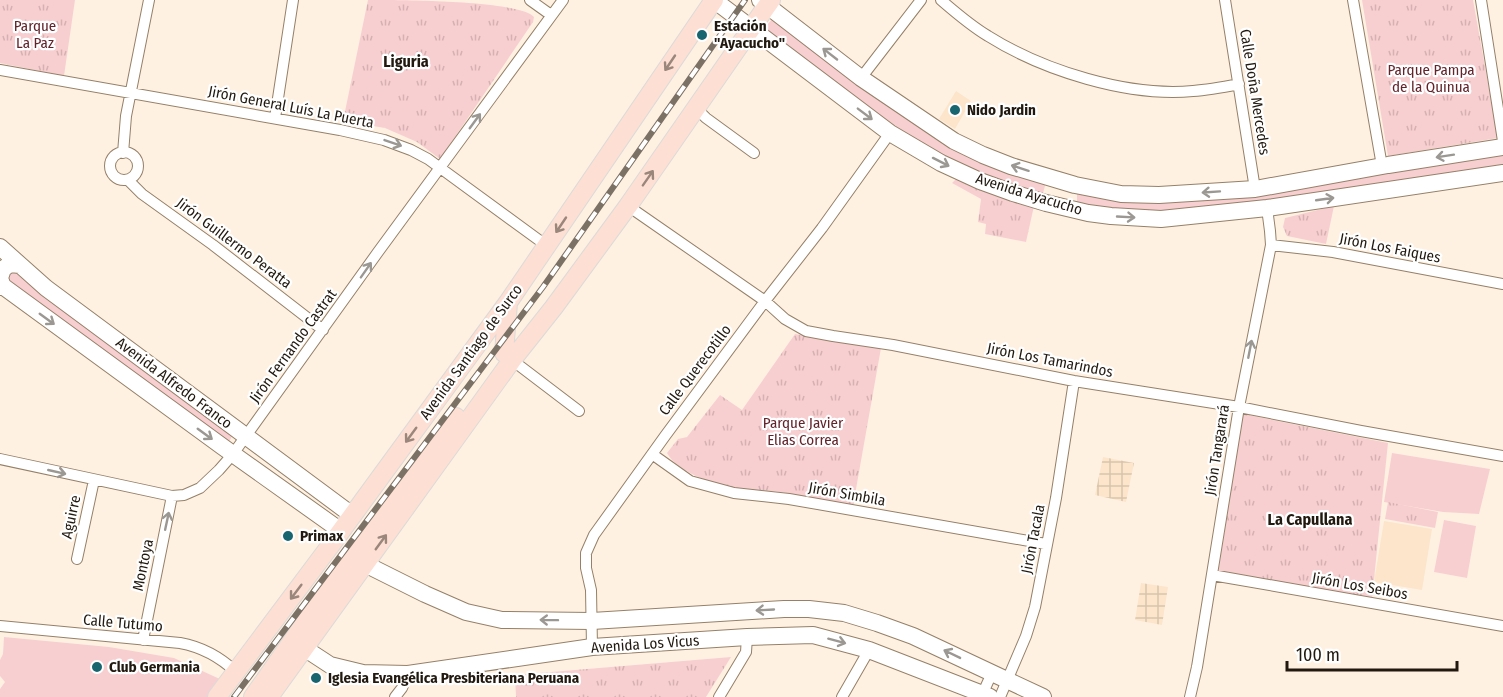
<svg xmlns="http://www.w3.org/2000/svg" width="1503" height="697" viewBox="0 0 1503 697" font-family="'Fira Sans Condensed',sans-serif">
<style>
.built{fill:#fce5cb}
.industrial{fill:url(#industrial-grid)}
.green{fill:#f8cfd1}
.park{fill:url(#park-tufts)}
.lines{fill:none;stroke-linecap:round;stroke-linejoin:round}
.street-casing{stroke:#958068;stroke-width:12}
.secondary-casing{stroke:#958068;stroke-width:18}
.primary-casing{stroke:#dbdad9;stroke-width:20}
.street{stroke:#fff;stroke-width:10}
.secondary{stroke:#fff;stroke-width:16}
.primary{stroke:#fddfd3;stroke-width:18}
.rail-casing{stroke:#7c7165;stroke-width:6}
.rail{stroke:#fff;stroke-width:4;stroke-dasharray:11;stroke-linecap:butt}
.oneway{stroke:#9b9893}
.oneway2{stroke:#9a867b}
.poi-dot{fill:#18646f;stroke:#fff;stroke-width:2}
.labels{text-anchor:middle;stroke-width:4.5;stroke-linejoin:round;paint-order:stroke}
.park-label{font-size:15px;fill:#62232b;stroke:#fff}
.poi-label{font-size:15px;font-weight:bold;fill:#21190f;stroke:#fff;text-anchor:start}
.street-label{font-size:15px;fill:#21190f;stroke:#fff}
.neighbourhood-label{font-size:16px;font-weight:bold;fill:#21190f;stroke:#fff}
</style>
<defs>
<pattern id="industrial-grid" width="8" height="8" patternUnits="userSpaceOnUse" patternTransform="scale(1.5)"><rect width="8" height="8" fill="#fce5cb"/><path d="M0 4h8M4 0v8" fill="none" stroke="#d8c4ad"/></pattern>
<pattern id="park-tufts" width="24" height="20" patternUnits="userSpaceOnUse" patternTransform="scale(1.5)"><rect width="24" height="20" fill="#f8cfd1"/><path d="M3 7l-1-3M5 7V3M7 7l1-3M15 17l-1-3M17 17v-4M19 17l1-3" fill="none" stroke="#d4b1b2"/></pattern>
</defs>
<rect width="100%" height="100%" fill="#fff1e1"/>
<path class="built" d="M 956,91 L 971,101 L 955,129 L 939,119 Z
M 1384,521 L 1432,529 L 1422,590 L 1374,582 Z"/>
<path class="industrial" d="M 1103,457 L 1134,463 L 1126,502 L 1095,495 Z
M 1141,583 L 1168,587 L 1162,625 L 1135,620 Z"/>
<path class="green" d="M 772,19 L 907,117 L 1046,182 L 1042,197 L 981,176 L 893,129 L 763,30 Z
M 1503,149 L 1503,168 L 1151,216 L 1104,210 L 1077,203 L 1077,191 L 1158,198 Z
M 18,268 L 233,434 L 228,444 L 5,277 Z
M 1392,453 L 1490,469 L 1479,514 L 1443,512 L 1384,502 Z
M 1444,520 L 1476,526 L 1467,578 L 1434,572 Z
M 4,637 L 109,647 L 174,658 L 222,680 L 208,697 L 0,697 L 0,689 L 5,682 L 0,676 L 0,660 L 3,654 Z"/>
<path class="park" d="M 0,0 L 75,0 L 64,76 L 0,63 Z
M 368,0 C 398,0 518,0 534,17 L 533,22 L 440,159 L 417,142 L 385,128 L 343,121 Z
M 1362,0 L 1473,0 L 1498,138 L 1388,156 Z
M 957,178 L 1034,206 L 1026,242 L 985,234 L 986,224 L 978,222 L 981,199 L 952,183 Z
M 1334,206 L 1326,244 L 1287,236 L 1283,227 L 1285,218 Z
M 795,334 L 881,348 L 853,506 C 828,501 804,495 779,492 C 767,490 754,491 741,489 C 720,486 678,474 667,453 L 678,439 L 687,437 L 720,395 L 742,410 Z
M 1243,414 L 1388,443 L 1372,599 L 1218,573 Z
M 1388,502 L 1438,512 L 1435,528 L 1385,519 Z
M 731,657 L 706,697 L 516,697 L 515,675 Z"/>
<g class="lines">
<g class="street-casing">
<path id="street" d="M 530,0 L 551,15
M 941,0 C 956,13 971,26 988,36 C 1044,71 1128,97 1193,91 C 1209,90 1224,87 1239,84
M 1225,0 L 1255,189
M 1353,0 L 1382,166
M 1481,0 L 1503,141
M 0,70 L 340,130 L 384,140 L 411,150 L 428,159 L 547,246
M 861,78 L 921,0
M 697,109 L 706,118 L 754,153
M 275,118 L 293,0
M110 166a14 14 0 1 1 28 0a14 14 0 1 1-28 0Z
M 123,153 L 126,116 L 149,0
M 128,180 L 142,194 L 213,245 L 323,330
M 628,206 L 765,301 L 785,319 L 806,331 L 833,336 L 893,345 L 1074,381 L 1239,407 L 1361,431 L 1503,456
M 1271,245 L 1333,252 L 1503,284
M 512,360 L 579,411
M 652,454 L 690,481 L 734,493 L 789,499 L 1046,544
M 0,459 L 172,496 L 184,495 L 200,488 L 219,470 L 233,454 L 378,252 L 563,0
M 77,559 L 94,480
M 1212,575 L 1503,626
M 0,626 L 180,643 C 202,647 219,656 236,672
M 143,640 L 172,496
M 592,647 L 591,590 L 586,568 L 586,553 L 594,535 L 665,436 L 765,301 L 822,228 L 890,133
M 395,697 L 402,688 L 408,674
M 719,697 L 746,652 L 747,637
M 842,697 L 869,650
M 981,697 L 992,673
M 1000,697 L 1026,636 L 1035,607 L 1056,498 L 1074,381
M 1190,697 L 1197,667 L 1239,407 L 1271,245 L 1270,231 L 1267,208"/>
</g>
<g class="secondary-casing">
<path id="secondary" d="M 714,0 L 890,133 L 941,163 L 980,181 L 1013,193 L 1046,203 L 1088,213 L 1111,216 L 1161,219 L 1267,208 L 1503,173
M 760,0 L 861,78 L 954,141 L 983,155 L 1011,166 L 1075,185 L 1121,194 L 1159,195 L 1255,189 L 1388,165 L 1503,147
M 0,247 L 46,288 L 352,515
M 0,284 L 223,447 L 341,531
M 0,287 L 3,287 L 0,278 L 3,269 L 10,264 L 20,265
M 365,564 L 425,594 L 466,612 L 502,620 L 592,621 L 784,609 L 809,609 L 844,613 L 877,623 L 913,636 L 1043,697
M 304,648 L 330,665 L 363,673 L 408,674 L 592,647 L 747,637 L 813,635 L 869,650 L 990,697"/>
</g>
<g class="primary-casing">
<path id="primary" d="M 504,353 L 508,303
M 217,697 L 333,542 L 509,301 L 714,0
M 253,697 L 352,556 L 456,417
M 269,697 L 512,360 L 554,307 L 628,206 L 771,0"/>
</g>
<use href="#street" class="street"/>
<use href="#secondary" class="secondary"/>
<use href="#primary" class="primary"/>
<g class="rail-casing">
<path id="rail" d="M 234,697 L 543,287 L 745,0"/>
</g>
<use href="#rail" class="rail"/>
</g>
<defs><path id="oneway-shaft" d="M-6 0H5M1.5-3L5.5 0L1.5 3" fill="none" stroke-width="1.6" stroke-linecap="round" stroke-linejoin="round" transform="scale(1.5)"/></defs>
<g class="oneway">
<use href="#oneway-shaft" transform="translate(830 54) rotate(-142)"/>
<use href="#oneway-shaft" transform="translate(865 114) rotate(37)"/>
<use href="#oneway-shaft" transform="translate(475 121) rotate(-54)"/>
<use href="#oneway-shaft" transform="translate(393 143) rotate(19)"/>
<use href="#oneway-shaft" transform="translate(1445 156) rotate(171)"/>
<use href="#oneway-shaft" transform="translate(941 162) rotate(27)"/>
<use href="#oneway-shaft" transform="translate(1020 168) rotate(-162)"/>
<use href="#oneway-shaft" transform="translate(1211 192) rotate(176)"/>
<use href="#oneway-shaft" transform="translate(1325 199) rotate(-8)"/>
<use href="#oneway-shaft" transform="translate(1126 217) rotate(3)"/>
<use href="#oneway-shaft" transform="translate(366 270) rotate(-55)"/>
<use href="#oneway-shaft" transform="translate(47 319) rotate(36)"/>
<use href="#oneway-shaft" transform="translate(1250 349) rotate(-79)"/>
<use href="#oneway-shaft" transform="translate(205 434) rotate(36)"/>
<use href="#oneway-shaft" transform="translate(57 472) rotate(13)"/>
<use href="#oneway-shaft" transform="translate(167 521) rotate(-78)"/>
<use href="#oneway-shaft" transform="translate(765 610) rotate(177)"/>
<use href="#oneway-shaft" transform="translate(549 620) rotate(-179)"/>
<use href="#oneway-shaft" transform="translate(837 641) rotate(15)"/>
<use href="#oneway-shaft" transform="translate(952 654) rotate(-154)"/>
</g>
<g class="oneway2">
<use href="#oneway-shaft" transform="translate(670 63) rotate(124)"/>
<use href="#oneway-shaft" transform="translate(648 178) rotate(-55)"/>
<use href="#oneway-shaft" transform="translate(561 225) rotate(124)"/>
<use href="#oneway-shaft" transform="translate(411 435) rotate(126)"/>
<use href="#oneway-shaft" transform="translate(381 542) rotate(-54)"/>
<use href="#oneway-shaft" transform="translate(296 592) rotate(127)"/>
</g>
<g class="poi-dot">
<circle cx="702" cy="35" r="6"/>
<circle cx="955" cy="110" r="6"/>
<circle cx="288" cy="536" r="6"/>
<circle cx="97" cy="667" r="6"/>
<circle cx="316" cy="678" r="6"/>
</g>
<g class="labels">
<g class="park-label">
<text x="35" y="31">Parque<tspan x="35" dy="17">La Paz</tspan></text>
<text x="1431" y="75">Parque Pampa<tspan x="1431" dy="17">de la Quinua</tspan></text>
<text x="803" y="428">Parque Javier<tspan x="803" dy="17">Elias Correa</tspan></text>
</g>
<g class="poi-label">
<text x="714" y="31">Estación<tspan x="714" dy="17">"Ayacucho"</tspan></text>
<text x="967" y="115">Nido Jardin</text>
<text x="300" y="541">Primax</text>
<text x="109" y="672">Club Germania</text>
<text x="328" y="683">Iglesia Evangélica Presbiteriana Peruana</text>
</g>
<g class="street-label">
<text transform="translate(1255 92) rotate(81)" y="5">Calle Doña Mercedes</text>
<text transform="translate(291 107) rotate(11)" y="5">Jirón General Luís La Puerta</text>
<text transform="translate(1029 194) rotate(17)" y="5">Avenida Ayacucho</text>
<text transform="translate(234 243) rotate(37)" y="5">Jirón Guillermo Peratta</text>
<text transform="translate(1390 248) rotate(11)" y="5">Jirón Los Faiques</text>
<text transform="translate(293 346) rotate(-54)" y="5">Jirón Fernando Castrat</text>
<text transform="translate(471 352) rotate(-54)" y="5">Avenida Santiago de Surco</text>
<text transform="translate(1050 360) rotate(11)" y="5">Jirón Los Tamarindos</text>
<text transform="translate(695 370) rotate(-53)" y="5">Calle Querecotillo</text>
<text transform="translate(174 383) rotate(37)" y="5">Avenida Alfredo Franco</text>
<text transform="translate(1217 450) rotate(-81)" y="5">Jirón Tangarará</text>
<text transform="translate(847 494) rotate(10)" y="5">Jirón Simbila</text>
<text transform="translate(71 517) rotate(-78)" y="5">Aguirre</text>
<text transform="translate(1033 539) rotate(-79)" y="5">Jirón Tacala</text>
<text transform="translate(143 565) rotate(-78)" y="5">Montoya</text>
<text transform="translate(1360 586) rotate(10)" y="5">Jirón Los Seibos</text>
<text transform="translate(123 623) rotate(5)" y="5">Calle Tutumo</text>
<text transform="translate(645 644) rotate(-4)" y="5">Avenida Los Vicus</text>
</g>
<g class="neighbourhood-label">
<text x="406" y="67">Liguria</text>
<text x="1310" y="525">La Capullana</text>
</g>
</g>
<path d="M1287 661v9h170v-9" fill="none" stroke="#21190f" stroke-width="3"/>
<text x="1296" y="661" font-size="18" fill="#21190f" stroke="#ffffff" stroke-width="4.5" paint-order="stroke">100 m</text>
</svg>
